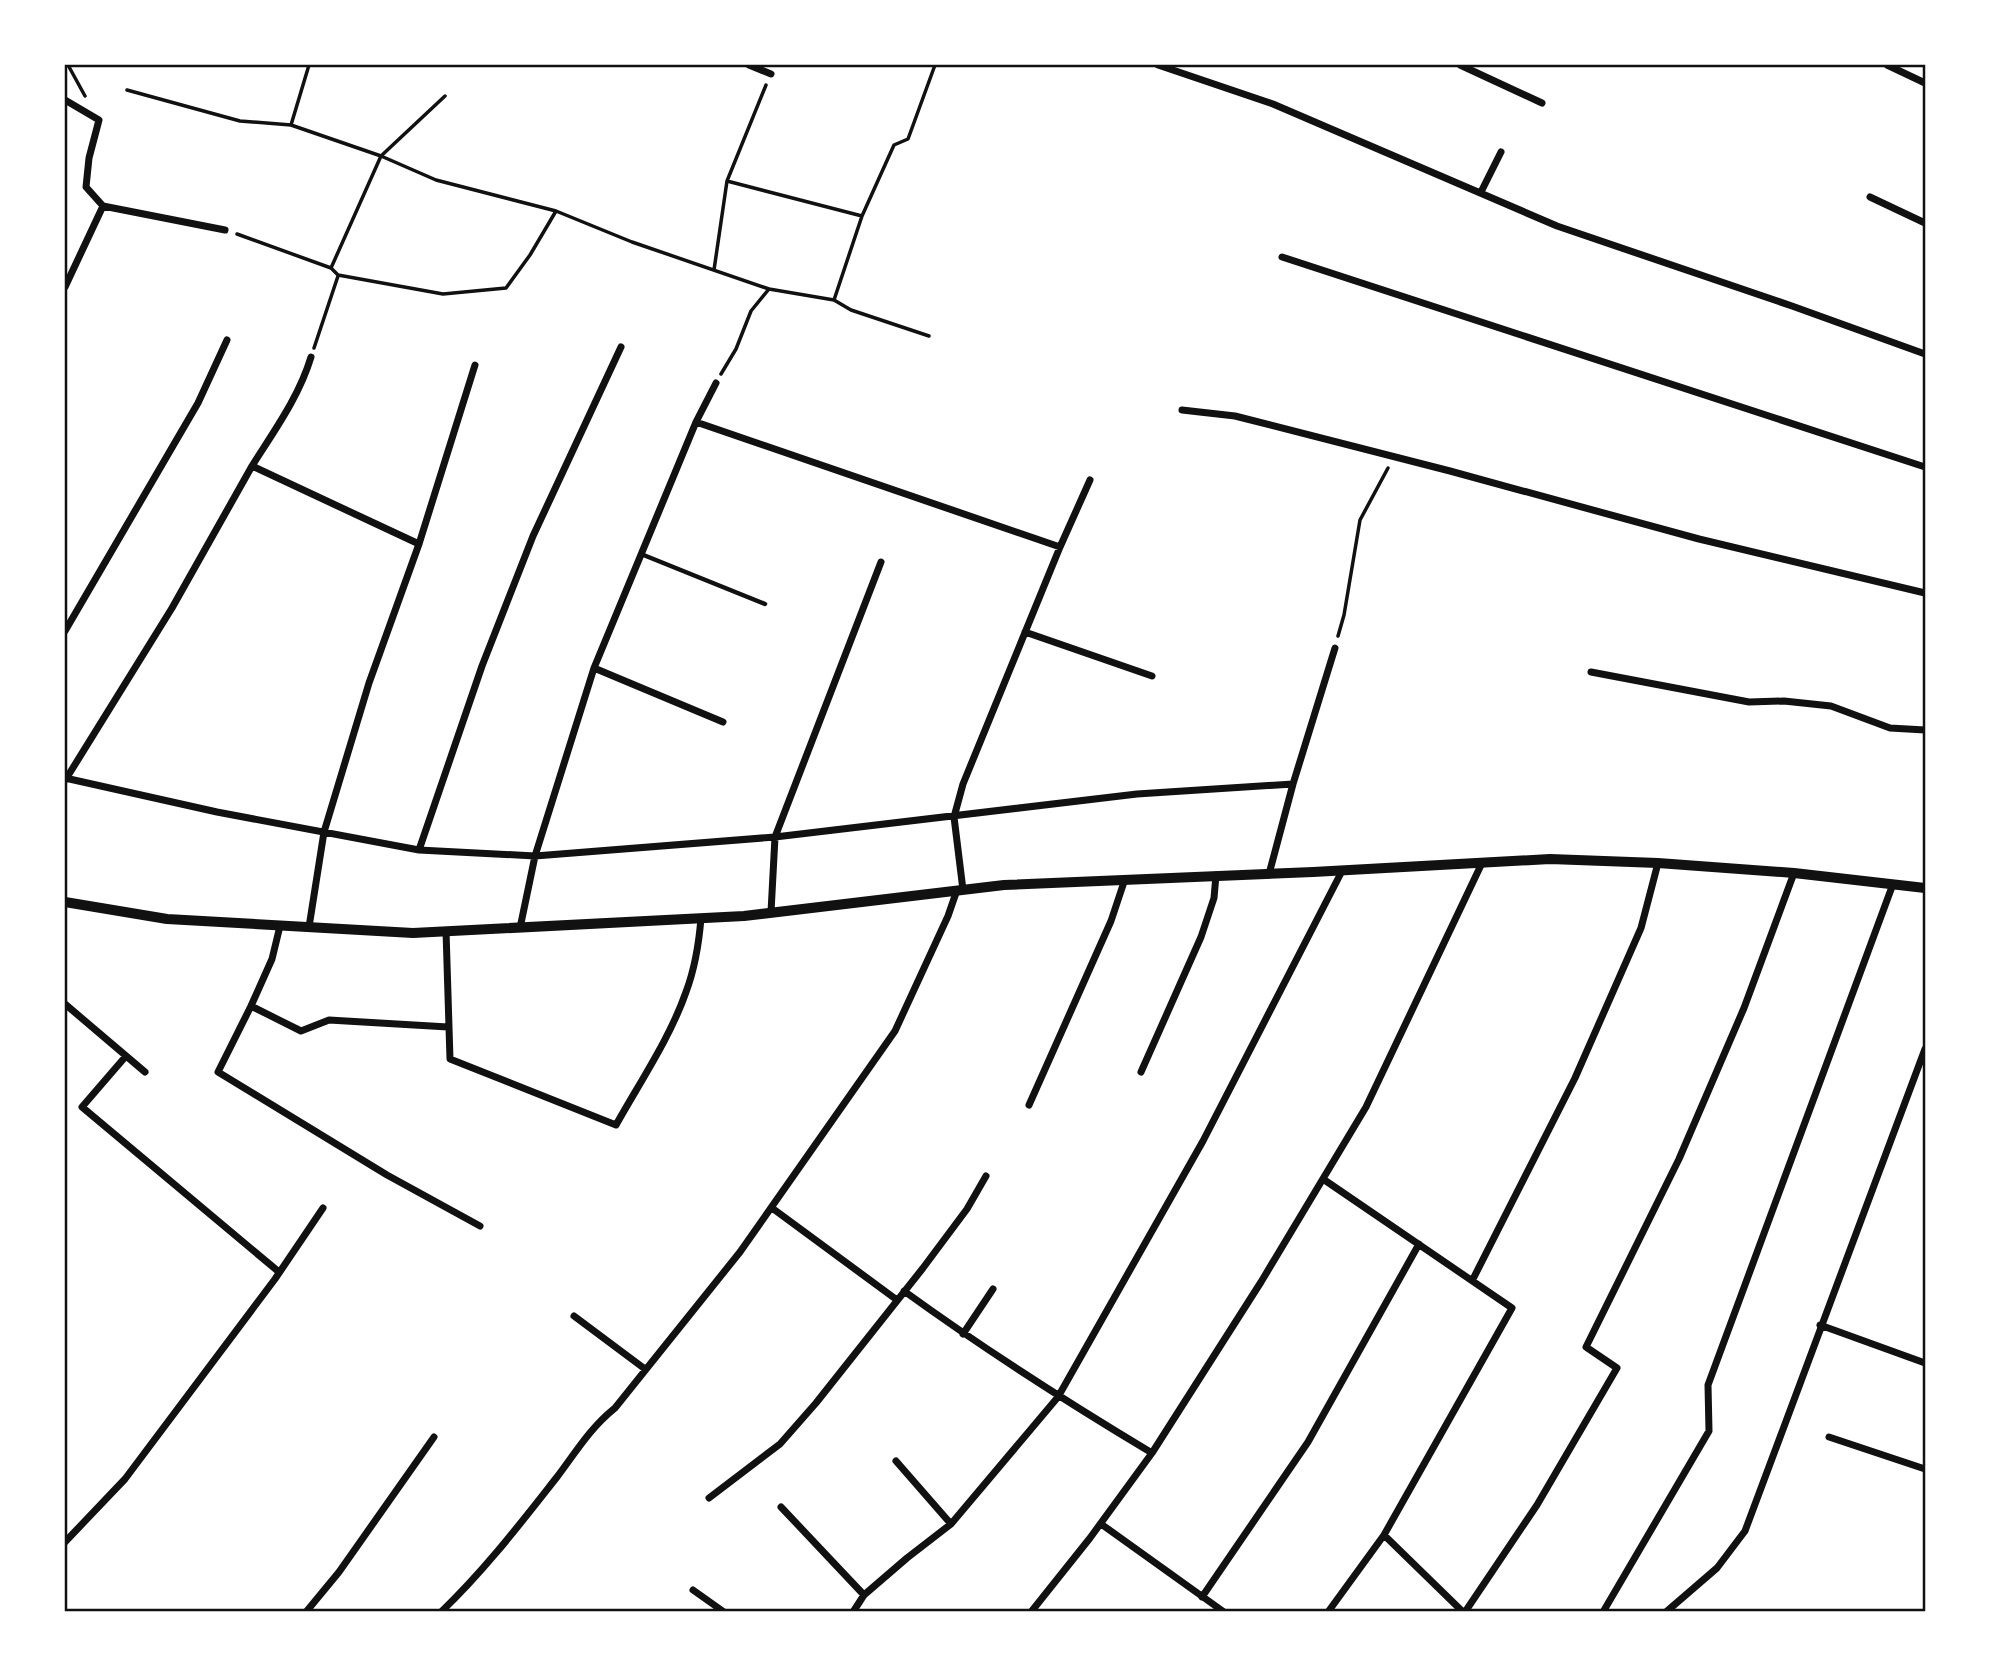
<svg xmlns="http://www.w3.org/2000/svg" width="1990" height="1677" viewBox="0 0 1990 1677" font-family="'PT Sans',sans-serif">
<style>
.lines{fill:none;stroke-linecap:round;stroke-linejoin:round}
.path{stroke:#111;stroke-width:3.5}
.service{stroke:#111;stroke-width:4.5}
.minor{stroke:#111;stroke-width:7}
.tertiary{stroke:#111;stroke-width:10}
.neatline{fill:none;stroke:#111;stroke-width:2.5}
</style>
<rect width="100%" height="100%" fill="#fff"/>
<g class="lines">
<path class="path" d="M 68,65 L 85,96
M 127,90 L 240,121 L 291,125 L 381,156 L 436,180 L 556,211 L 632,242 L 769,289
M 291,125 L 309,65
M 727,181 L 862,216
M 237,234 L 331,268 L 338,275 L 443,294 L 506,288 L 530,255 L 556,211
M 331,268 L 381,156 L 445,96
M 714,270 L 727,181 L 766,85
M 834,300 L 851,310 L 929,336
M 314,348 L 338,276
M 721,374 L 736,349 L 751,311 L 769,289 L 834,300 L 862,216 L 894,145 L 908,139 L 935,65
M 1338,636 L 1344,615 L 1360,520 L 1388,468"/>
<path class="service" d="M 641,554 L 765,604"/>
<path class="minor" d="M 749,65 L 771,74
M 1158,65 L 1273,104 L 1557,226 L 1792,306 L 1925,354
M 1460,65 L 1542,103
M 1887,65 L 1925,83
M 65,100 L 99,120 L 89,158 L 86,187 L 103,206
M 1481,192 L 1501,152
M 1870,197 L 1925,223
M 1282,257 L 1925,467
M 65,287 L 103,206 L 225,230
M 1182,410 L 1235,416 L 1450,471 L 1699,539 L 1925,593
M 696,422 L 1060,547
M 252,466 C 274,431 299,397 311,357
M 65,631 L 198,403 L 227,340
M 1025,632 L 1152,676
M 594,668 L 723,722
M 1591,672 L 1749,702 L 1784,701 L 1831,706 L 1890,728 L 1925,730
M 65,778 L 217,812 L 419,850 L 535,856 L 775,837 L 1137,794 L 1293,784
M 66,779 L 172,608 L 252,466 L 419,544
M 419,850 L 482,666 L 533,536 L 621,347
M 1269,874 L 1293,784 L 1335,648
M 963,890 L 954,817 L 963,784 L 1060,547 L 1090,480
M 771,912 L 775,837 L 881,562
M 280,926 L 272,959 L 251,1006 L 301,1031 L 329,1020 L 448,1027
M 309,927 L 324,832 L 369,683 L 419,544 L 475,365
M 520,928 L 535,856 L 594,668 L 696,422 L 716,383
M 446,931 L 450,1059 L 616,1125 C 640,1082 670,1038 686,992 C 695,968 699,943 701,918
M 65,1004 L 145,1072
M 251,1006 L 218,1072 L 387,1175 L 480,1226
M 126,1056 L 82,1107 L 279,1272
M 1141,1072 L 1201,937 L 1214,898 L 1216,875
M 1029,1105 L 1111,921 L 1125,879
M 1323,1179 L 1512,1308 L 1384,1535 L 1328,1612
M 772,1208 L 897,1300
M 1472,1281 L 1575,1078 L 1641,928 L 1658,863
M 904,1291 C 984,1349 1067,1402 1152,1453
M 574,1316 L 645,1369
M 1820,1325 L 1925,1363
M 963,1334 L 993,1289
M 1829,1437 L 1925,1469
M 896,1461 L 951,1524
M 709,1498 L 780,1444 L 816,1403 L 923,1268 L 967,1209 L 986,1176
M 781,1507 L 864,1595
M 1101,1524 L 1224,1612
M 1384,1535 L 1463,1612
M 65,1542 L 125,1479 L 275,1279 L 323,1208
M 693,1590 L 724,1612
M 1202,1597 L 1308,1442 L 1419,1244
M 306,1612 L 339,1572 L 434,1437
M 441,1612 C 484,1571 520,1524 557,1477 C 576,1452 590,1428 615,1408 L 740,1252 L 895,1031 L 948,916 L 957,890
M 853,1612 L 864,1595 L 907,1558 L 951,1524 L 1058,1397 L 1203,1141 L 1342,871
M 1031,1612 L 1090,1538 L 1152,1453 L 1261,1282 L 1366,1107 L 1482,863
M 1465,1612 L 1537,1505 L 1617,1368 L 1586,1347 L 1679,1159 L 1744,1008 L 1794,873
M 1603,1612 L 1709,1431 L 1708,1385 L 1893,884
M 1666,1612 L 1717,1568 L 1745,1531 L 1925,1049"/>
<path class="tertiary" d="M 65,902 L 167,919 L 413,933 L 744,916 L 1004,885 L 1313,872 L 1550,859 L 1658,863 L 1794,873 L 1925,888"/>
</g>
<rect width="1990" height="1677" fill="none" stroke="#ffffff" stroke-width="133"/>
<rect x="66" y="66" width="1858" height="1544" class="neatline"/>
</svg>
